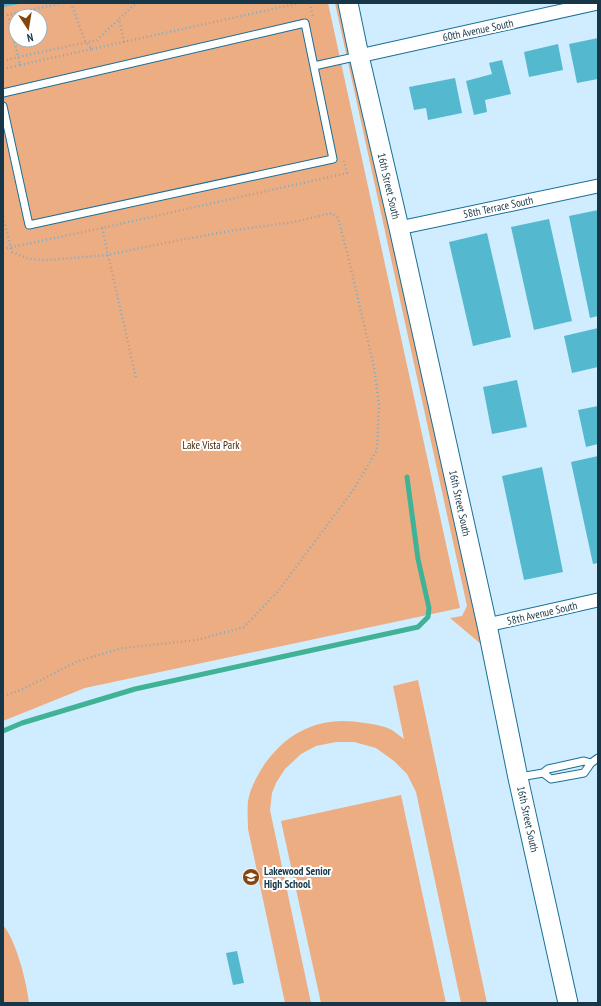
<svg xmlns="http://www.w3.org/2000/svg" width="601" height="1006" viewBox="0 0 601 1006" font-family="'PT Sans Narrow',sans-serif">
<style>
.green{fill:#edad83;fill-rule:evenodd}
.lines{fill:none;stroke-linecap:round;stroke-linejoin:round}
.stream{stroke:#40b296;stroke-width:5}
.building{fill:#54b9ce}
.lane-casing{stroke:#1a6f96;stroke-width:9}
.street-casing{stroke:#1a6f96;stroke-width:15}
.secondary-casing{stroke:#1a6f96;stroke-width:21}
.path{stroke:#89a8b9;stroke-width:2.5;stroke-dasharray:1 3;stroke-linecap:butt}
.lane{stroke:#fff;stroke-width:7}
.street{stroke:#fff;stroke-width:13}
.secondary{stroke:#fff;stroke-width:19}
.labels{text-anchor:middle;stroke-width:4;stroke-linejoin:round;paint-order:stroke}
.street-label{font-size:11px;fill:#173748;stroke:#fff}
.park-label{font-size:11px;fill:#4b270b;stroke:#fff}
.poi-label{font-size:11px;font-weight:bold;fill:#173748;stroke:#fff;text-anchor:start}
</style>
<rect width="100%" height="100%" fill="#cfedfe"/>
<path class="green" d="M 3,3 L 328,3 L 460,608 L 85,688 L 3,721 ZM 16,16 L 40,16 L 40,40 L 16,40 Z
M 335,3 L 339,3 L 391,230 L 482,645 L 450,618 L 462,616 L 467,606 Z
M 418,680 L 487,1003 L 461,1003 L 416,792 L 407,774 L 394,761 L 376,748 L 354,742 L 336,742 L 316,746 L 301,754 L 285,769 L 276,783 L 272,793 L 270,810 L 311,1003 L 285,1003 L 248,829 C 248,820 247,810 248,801 C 250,789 257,776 264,765 C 288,730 323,715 365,723 C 374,724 384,726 392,730 C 396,733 400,736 404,739 L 393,686 Z
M 401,795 L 446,1003 L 321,1003 L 281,821 Z
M 3,925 C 16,940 27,983 29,1003 L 3,1003 Z"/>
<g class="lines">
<path class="stream" d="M 3,731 L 22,723 L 135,689 L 418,627 L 428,617 L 429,608 L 418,559 L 407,477"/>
</g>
<path class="building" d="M 3,3 L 19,3 L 19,4 L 3,7 Z
M 598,38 L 598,79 L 577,83 L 569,44 Z
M 558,44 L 563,70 L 529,77 L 524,52 Z
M 502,60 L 511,94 L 485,100 L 487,112 L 474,115 L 466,81 L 492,74 L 489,63 Z
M 455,78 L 462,113 L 428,120 L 426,108 L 414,110 L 409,87 Z
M 598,210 L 598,316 L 590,318 L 569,216 Z
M 549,219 L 572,321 L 534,330 L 511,227 Z
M 487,233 L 511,337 L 473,346 L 449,242 Z
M 598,328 L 598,367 L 572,373 L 564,336 Z
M 517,380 L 527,427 L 492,434 L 483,387 Z
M 598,406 L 598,444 L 586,447 L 578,410 Z
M 598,456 L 598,563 L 593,564 L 571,462 Z
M 542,467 L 563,572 L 524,580 L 502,476 Z
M 237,951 L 244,983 L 233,985 L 226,953 Z"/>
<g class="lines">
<g class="lane-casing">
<path id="lane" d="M 314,66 L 359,56
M 3,93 L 305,23 L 333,159 L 29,225 L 3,106
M 543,773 L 548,769 L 584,761 L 591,763
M 520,777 L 543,773 L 551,779 L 584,773 L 591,763 L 598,758"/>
</g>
<g class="street-casing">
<path id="street" d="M 359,56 L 598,3
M 399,228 L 598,186
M 487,625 L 598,600"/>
</g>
<g class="secondary-casing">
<path id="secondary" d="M 348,3 L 359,56 L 399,228 L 487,625 L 518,778 L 568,1003"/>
</g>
<path class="path" d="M 310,3 L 313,16
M 3,16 L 62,3
M 124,42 L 119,19 L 136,3
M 92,49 L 300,3
M 3,61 L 18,57 L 97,40 L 119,19
M 20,65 L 92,49 L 85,41 L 71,3
M 3,69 L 20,65 L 8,15
M 3,217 L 12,252 L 29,259 L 49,260 L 107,255 L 165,243 L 235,230 L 294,222 L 332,213 L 338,218 L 348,256 L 374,367 L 379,404 L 377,450 L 354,489 L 316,540 L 279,590 L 244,627 L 197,640 L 123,648 L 78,661 L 21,690 L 3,696
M 102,228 L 136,378
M 3,249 L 102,228 L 347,173 L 344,161"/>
<use href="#lane" class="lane"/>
<use href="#street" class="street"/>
<use href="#secondary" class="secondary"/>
</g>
<defs>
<g id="school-disc" transform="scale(0.9)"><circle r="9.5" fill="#85440e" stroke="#fff"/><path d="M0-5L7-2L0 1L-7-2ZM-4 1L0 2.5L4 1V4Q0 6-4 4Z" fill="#fff"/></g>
</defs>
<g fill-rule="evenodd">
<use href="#school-disc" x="251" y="877"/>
</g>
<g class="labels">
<g class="street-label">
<text transform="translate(478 30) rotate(-12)" y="4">60th Avenue South</text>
<text transform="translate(389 186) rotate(77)" y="4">16th Street South</text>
<text transform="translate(498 207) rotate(-12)" y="4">58th Terrace South</text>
<text transform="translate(460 503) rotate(78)" y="4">16th Street South</text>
<text transform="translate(542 613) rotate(-13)" y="4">58th Avenue South</text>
<text transform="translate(528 819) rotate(78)" y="4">16th Street South</text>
</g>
<g class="park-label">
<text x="211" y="449">Lake Vista Park</text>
</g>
<g class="poi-label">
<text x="264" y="875">Lakewood Senior<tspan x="264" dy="13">High School</tspan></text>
</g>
</g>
<rect width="601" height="1006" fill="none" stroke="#173748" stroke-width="8"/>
<g transform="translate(28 28) rotate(168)"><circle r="19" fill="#ffffff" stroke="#a2afb6"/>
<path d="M0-3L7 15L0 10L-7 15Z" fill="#85440e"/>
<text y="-6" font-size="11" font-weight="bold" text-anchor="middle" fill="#173748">N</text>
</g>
</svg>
